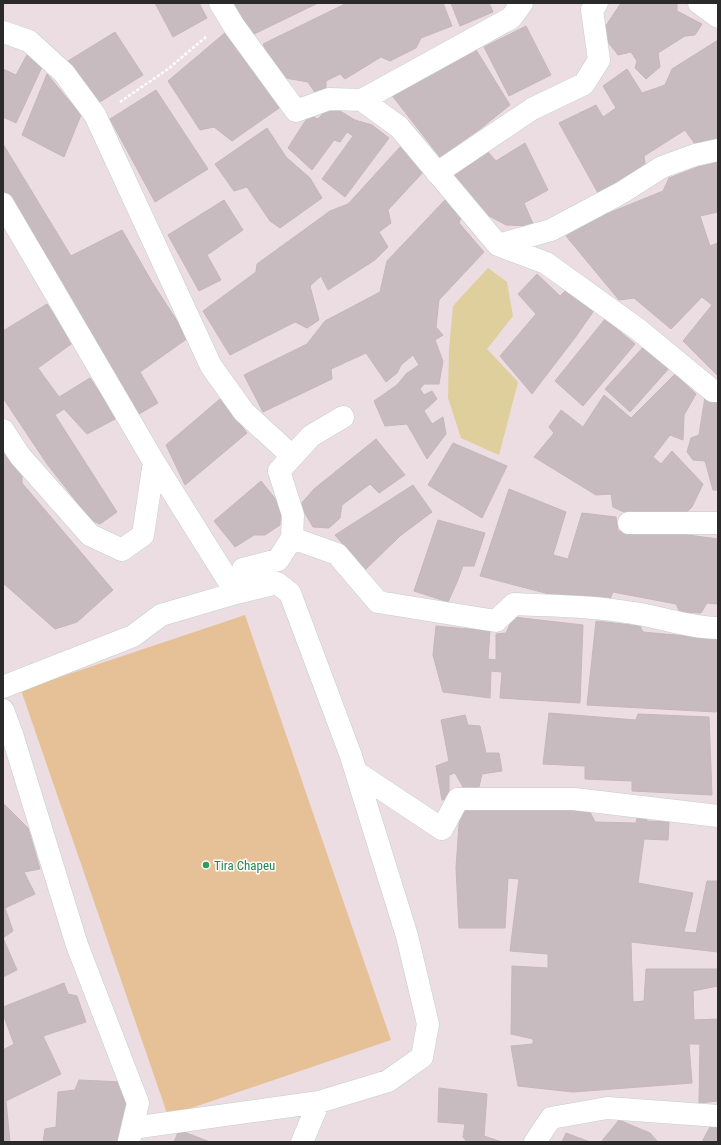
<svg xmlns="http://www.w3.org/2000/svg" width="721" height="1145" viewBox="0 0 721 1145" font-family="'Roboto Condensed',sans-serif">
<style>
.green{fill:#dfcf9c}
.pitch{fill:#e6c198}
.building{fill:#c7bbbf;stroke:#c7b6ba}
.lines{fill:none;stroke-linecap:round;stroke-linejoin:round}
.minor-casing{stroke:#c1d0cf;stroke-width:23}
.path{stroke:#fff;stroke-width:2.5;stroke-dasharray:3 2;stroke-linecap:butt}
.minor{stroke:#fff;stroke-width:22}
.leisure-dot{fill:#2e9e5b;stroke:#fff;stroke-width:1.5}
.labels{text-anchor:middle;stroke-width:3;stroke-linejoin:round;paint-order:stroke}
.leisure-label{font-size:13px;fill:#27864d;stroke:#fff;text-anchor:start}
</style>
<rect width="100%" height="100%" fill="#ebdde1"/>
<path class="green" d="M 488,268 L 507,282 L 513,316 L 487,349 L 518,382 L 499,455 L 461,438 L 448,398 L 449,349 L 453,306 Z"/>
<path class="pitch" d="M 245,615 L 391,1040 L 168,1116 L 21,690 Z"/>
<path class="building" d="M 155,3 L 199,3 L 207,18 L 173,37 Z
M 231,3 L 318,3 L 250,36 Z
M 347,3 L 443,3 L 452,26 L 421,38 L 416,48 L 390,61 L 381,57 L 345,79 L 340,74 L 326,81 L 326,90 L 316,94 L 308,82 L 280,77 L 263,44 Z
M 451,3 L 489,3 L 493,12 L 460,26 Z
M 621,3 L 677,3 L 677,11 L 702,24 L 695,35 L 685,36 L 658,53 L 660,67 L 646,79 L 635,68 L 637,61 L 631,52 L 618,55 L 601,33 Z
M 526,26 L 551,75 L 509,96 L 484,47 Z
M 115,32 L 143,75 L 95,105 L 68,61 Z
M 226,32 L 282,106 L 232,141 L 214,127 L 200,130 L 168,81 Z
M 718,40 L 718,140 L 695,144 L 685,130 L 644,156 L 646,169 L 598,193 L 559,123 L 596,105 L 603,117 L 616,108 L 603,86 L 627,69 L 642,93 L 665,85 L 672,69 Z
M 475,48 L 510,105 L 480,129 L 440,157 L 390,93 Z
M 29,51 L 42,67 L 16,123 L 3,117 L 3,69 L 16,75 Z
M 47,74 L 81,115 L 64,157 L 22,135 Z
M 156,90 L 208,169 L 155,202 L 110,119 Z
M 330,105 L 355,120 L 372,125 L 389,138 L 345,197 L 322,179 L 353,136 L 347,132 L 340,142 L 334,140 L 312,170 L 288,148 L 309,115 L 318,119 Z
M 267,128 L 286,157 L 310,178 L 322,198 L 280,228 L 270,221 L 247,187 L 234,191 L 215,164 Z
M 525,143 L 548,190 L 524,203 L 534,226 L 506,225 L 467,204 L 451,173 L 487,151 L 496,161 Z
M 3,144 L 71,256 L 122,230 L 152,282 L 188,338 L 140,372 L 158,403 L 139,414 L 50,278 L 48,264 L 3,189 Z
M 401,146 L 426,169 L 388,210 L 391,223 L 379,232 L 388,247 L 375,260 L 328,290 L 321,276 L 310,286 L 319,320 L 307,328 L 295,322 L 230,355 L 203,311 L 256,272 L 257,264 L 330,211 L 348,204 Z
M 718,162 L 718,212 L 700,216 L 710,246 L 718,243 L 718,376 L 683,341 L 712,305 L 702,297 L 671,329 L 634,298 L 619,300 L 566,236 L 599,217 L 663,191 L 669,178 L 698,167 Z
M 224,200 L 243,230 L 207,255 L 221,280 L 199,291 L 168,235 Z
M 445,200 L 462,214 L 459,223 L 484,252 L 439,300 L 436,327 L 443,335 L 435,340 L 443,361 L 439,384 L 424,384 L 420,389 L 424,395 L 432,391 L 437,399 L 424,411 L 432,424 L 443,417 L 446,434 L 427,459 L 407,424 L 385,426 L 374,401 L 397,385 L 406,374 L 419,365 L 413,355 L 401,365 L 397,373 L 386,382 L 366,353 L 331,369 L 332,379 L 263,412 L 244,375 L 307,344 L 325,321 L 380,292 L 387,261 Z
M 537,274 L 560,296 L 569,287 L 595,309 L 577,335 L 532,394 L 500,356 L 536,314 L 518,294 Z
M 47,304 L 74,342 L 38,368 L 59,397 L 90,378 L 117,418 L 87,434 L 64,409 L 55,415 L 117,512 L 100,524 L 91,520 L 47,464 L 3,398 L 3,331 Z
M 605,319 L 635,344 L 583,406 L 555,381 Z
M 646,344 L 671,366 L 630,412 L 605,389 Z
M 675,374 L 696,394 L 684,415 L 683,440 L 670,435 L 653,457 L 661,464 L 672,451 L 703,484 L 692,507 L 682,517 L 639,519 L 613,507 L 611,494 L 596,495 L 534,457 L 554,433 L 549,427 L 561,410 L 583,427 L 604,395 L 631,418 Z
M 705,397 L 718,398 L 718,490 L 713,490 L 705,461 L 693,460 L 687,452 L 691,438 L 699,435 Z
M 220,399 L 247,433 L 185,485 L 166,445 Z
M 376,439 L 405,475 L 379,493 L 370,484 L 342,505 L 340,518 L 329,528 L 313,527 L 300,505 L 314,489 Z
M 453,443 L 507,466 L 482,518 L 428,485 Z
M 3,447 L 22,476 L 22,483 L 113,590 L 77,622 L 55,629 L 3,583 Z
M 261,481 L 281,506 L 280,525 L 265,535 L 254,535 L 235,547 L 214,521 Z
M 413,485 L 432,512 L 400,536 L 365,570 L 335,535 Z
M 509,489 L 566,512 L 553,555 L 568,559 L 582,513 L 616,517 L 618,531 L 651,530 L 718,539 L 718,604 L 707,603 L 701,613 L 680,612 L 676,604 L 613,592 L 610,599 L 568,599 L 480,576 Z
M 438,520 L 485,533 L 474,566 L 463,566 L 457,582 L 448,602 L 414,591 Z
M 513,617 L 583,625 L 580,703 L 500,698 L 502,672 L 491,671 L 490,698 L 443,692 L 433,655 L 436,626 L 490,631 L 488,659 L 496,660 L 496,634 L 506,633 Z
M 596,621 L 640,626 L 643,632 L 718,639 L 718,709 L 716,712 L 587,705 Z
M 549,713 L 636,720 L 638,714 L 709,717 L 712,795 L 632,791 L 632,781 L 585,779 L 585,766 L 543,764 Z
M 465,715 L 468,725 L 480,726 L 486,753 L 499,753 L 502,771 L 482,774 L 479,787 L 463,787 L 455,773 L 449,775 L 449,799 L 442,800 L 436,766 L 449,761 L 441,720 Z
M 3,803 L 28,828 L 40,869 L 24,872 L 35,894 L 5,908 L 13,931 L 3,938 L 17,970 L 3,977 Z
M 552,806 L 590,812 L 595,822 L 636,823 L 638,814 L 645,815 L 647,821 L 669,822 L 668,840 L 644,839 L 638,883 L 693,893 L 684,932 L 696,933 L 707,881 L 718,881 L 718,952 L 631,942 L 633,1002 L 644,1001 L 646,969 L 718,969 L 718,986 L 693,991 L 694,1020 L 718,1019 L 718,1101 L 699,1103 L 700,1044 L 689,1044 L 692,1083 L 573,1092 L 518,1086 L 511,1046 L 533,1044 L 533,1039 L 511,1034 L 512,966 L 548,968 L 548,954 L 510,951 L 519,879 L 508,878 L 505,928 L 459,928 L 456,868 L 460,810 Z
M 64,983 L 68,994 L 77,996 L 86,1022 L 43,1036 L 61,1074 L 6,1101 L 10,1142 L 3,1142 L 3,1050 L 14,1044 L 3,1014 L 3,1007 Z
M 79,1080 L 122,1082 L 131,1104 L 121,1142 L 43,1142 L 45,1129 L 56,1127 L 58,1092 L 75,1090 Z
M 439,1088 L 487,1094 L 484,1136 L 502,1142 L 467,1142 L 463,1137 L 465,1124 L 438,1122 Z
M 619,1120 L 650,1133 L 658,1142 L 601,1142 Z
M 718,1123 L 718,1142 L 702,1142 L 711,1125 Z
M 179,1130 L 210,1142 L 174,1142 Z
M 566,1133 L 590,1142 L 562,1142 Z"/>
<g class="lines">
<g class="minor-casing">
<path id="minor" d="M 220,3 L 234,26 L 296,111 L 329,99 L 362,100
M 522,3 L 511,18 L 362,100 L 399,127 L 498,245 L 546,263 L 639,330 L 713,391 L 718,391
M 699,3 L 718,17
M 3,32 L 29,41 L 64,73 L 95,115 L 211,366 L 244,412 L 292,456
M 437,173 L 532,109 L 584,84 L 599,60 L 592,10 L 597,3
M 3,204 L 154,462 L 236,593 L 277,583 L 290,593 L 351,756 L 407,936 L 428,1024 L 422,1057 L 388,1081 L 319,1102 L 132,1128
M 498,245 L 551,230 L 621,193 L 662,167 L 695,155 L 718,150
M 3,430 L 20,456 L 90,535 L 122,550 L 143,535 L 154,462
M 629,523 L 718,523
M 292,538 L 337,554 L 378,602 L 496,621 L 514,604 C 554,606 594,606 633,613 C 661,617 690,628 718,628
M 3,687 L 133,636 L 161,615 L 236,593 L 243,569 L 278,560 L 292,538 L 293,515 L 279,471 L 311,436 L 343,417
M 3,710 L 12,734 L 77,945 L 138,1103 L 129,1141
M 356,772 L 442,829 L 458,799 L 574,799 L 718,816
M 302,1142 L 319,1102
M 535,1142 L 551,1118 L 607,1108 L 718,1116"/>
</g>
<path class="path" d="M 120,102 L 168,69 L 207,36"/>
<use href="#minor" class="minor"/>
</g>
<circle class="leisure-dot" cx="206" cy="865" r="4"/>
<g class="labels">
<g class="leisure-label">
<text x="214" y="870">Tira Chapeu</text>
</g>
</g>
<rect width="721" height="1145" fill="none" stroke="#2a2a2a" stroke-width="8"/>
</svg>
